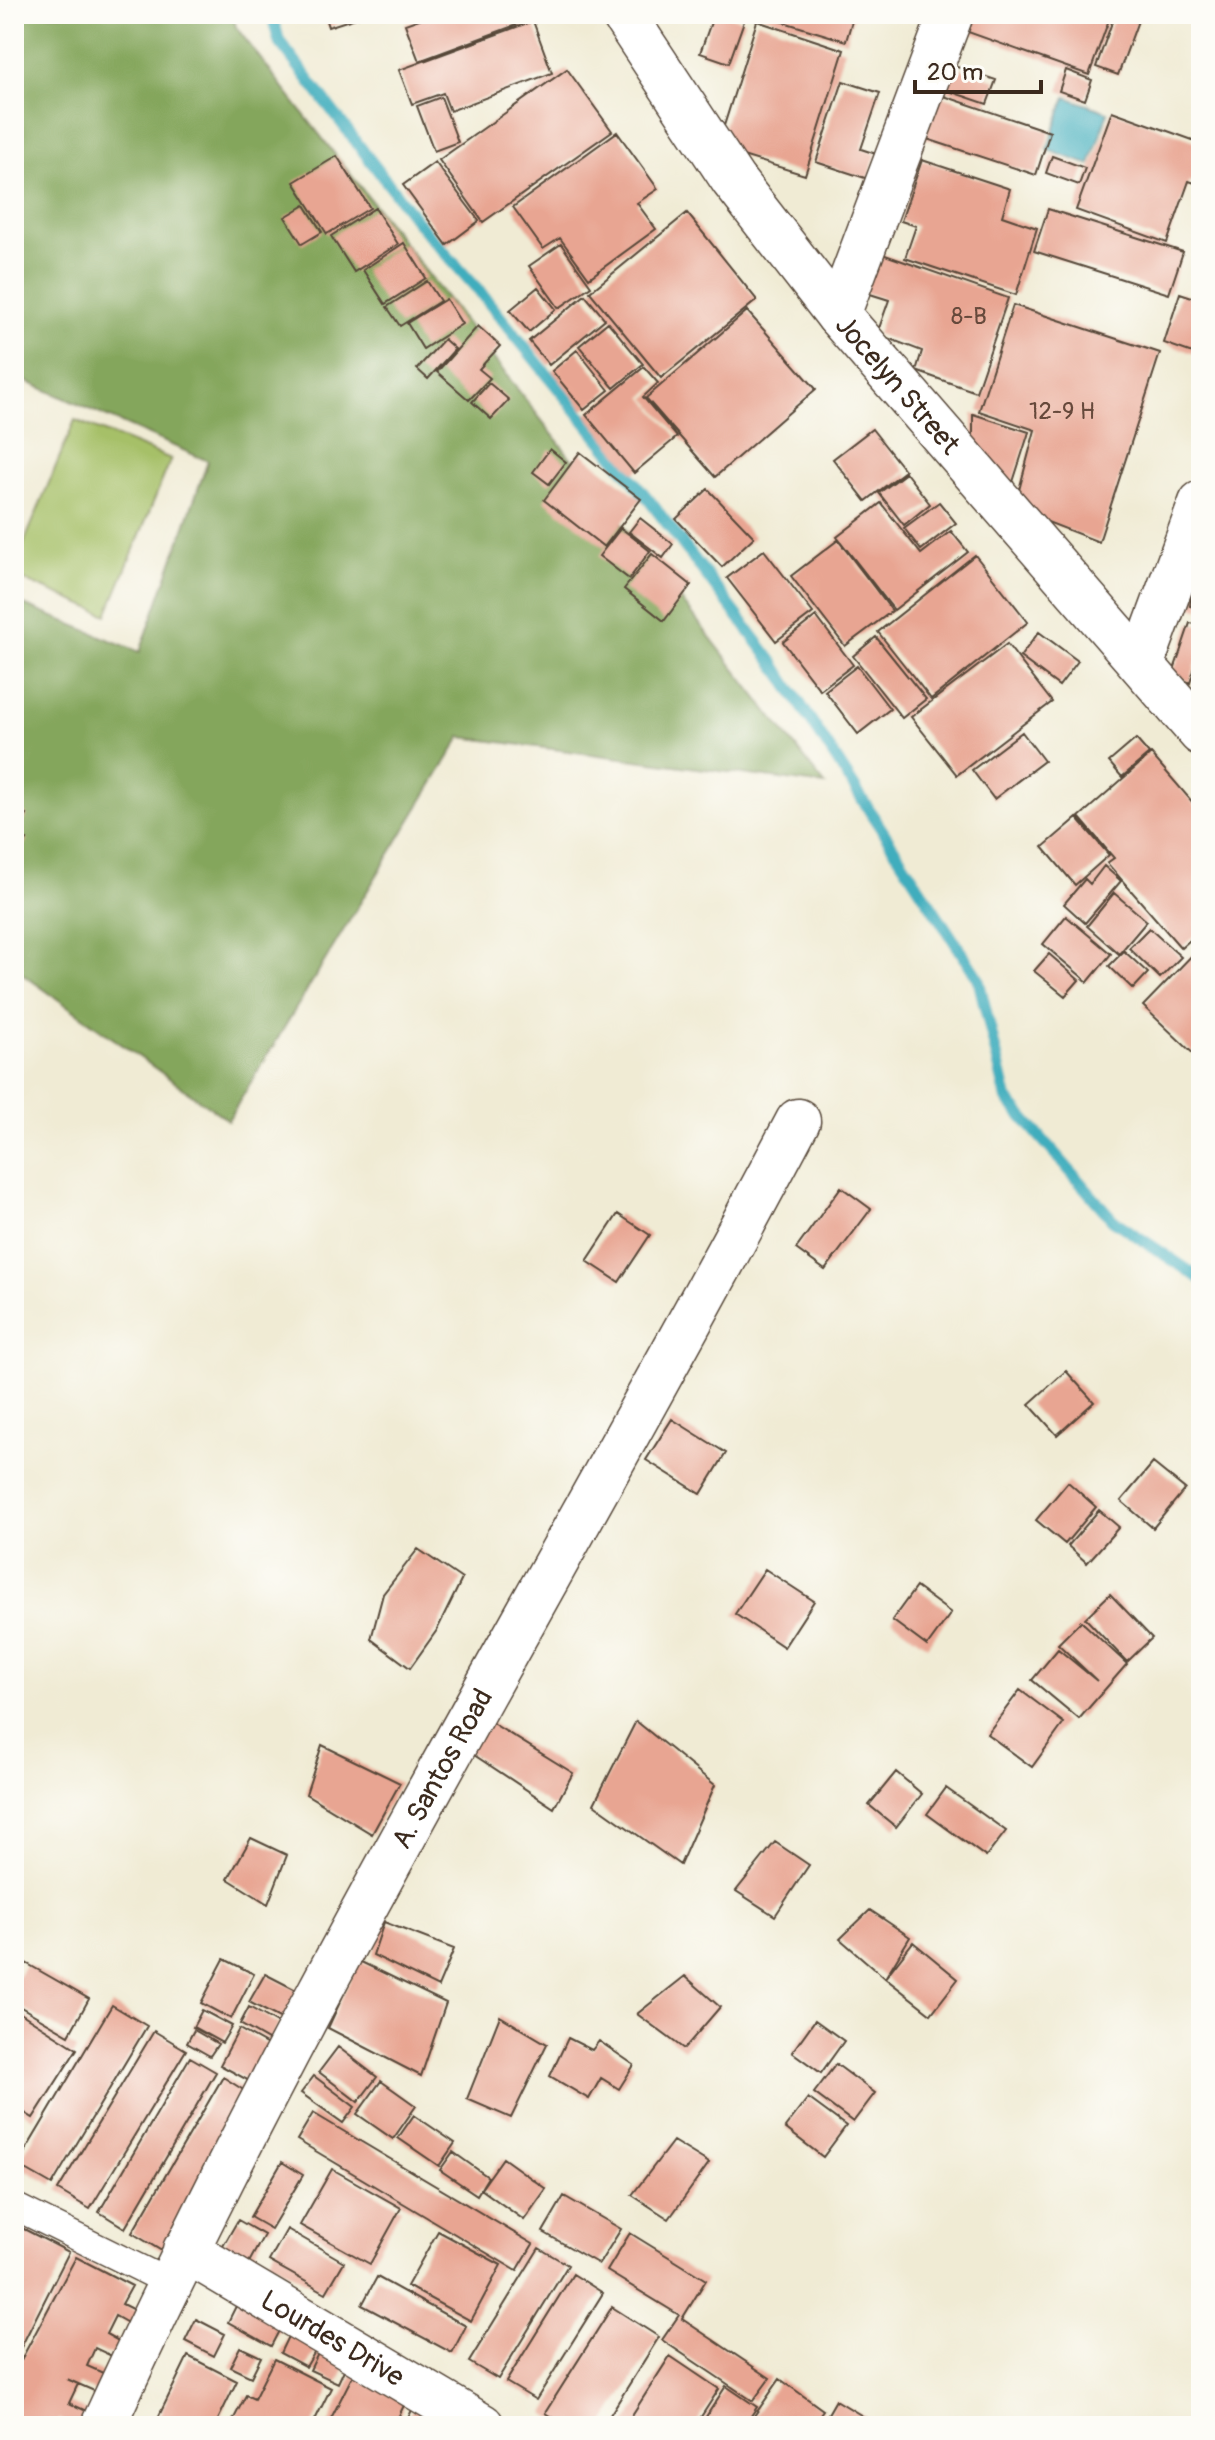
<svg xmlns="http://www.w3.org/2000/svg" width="1215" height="2440" viewBox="0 0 1215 2440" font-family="Pangolin,sans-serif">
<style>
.green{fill:#a6c067;stroke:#707542;stroke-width:2}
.forest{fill:#84a65c;stroke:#60683d;stroke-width:2}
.water{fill:#3fadbd;stroke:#3d6c6e;stroke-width:2}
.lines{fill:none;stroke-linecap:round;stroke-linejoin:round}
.stream{stroke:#3fadbd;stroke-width:12}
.building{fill:#e8a592}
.service-casing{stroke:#564739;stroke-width:29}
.minor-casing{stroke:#564739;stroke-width:47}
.service{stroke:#fff;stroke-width:26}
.minor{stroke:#fff;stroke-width:44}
.labels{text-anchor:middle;stroke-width:7;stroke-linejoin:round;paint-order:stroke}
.number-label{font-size:24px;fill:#66493b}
.street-label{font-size:28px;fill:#3b2a1e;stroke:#fdfcf7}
</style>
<rect width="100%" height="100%" fill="#fdfcf7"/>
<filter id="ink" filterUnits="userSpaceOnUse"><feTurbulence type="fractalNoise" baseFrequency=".0125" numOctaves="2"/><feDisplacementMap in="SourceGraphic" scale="16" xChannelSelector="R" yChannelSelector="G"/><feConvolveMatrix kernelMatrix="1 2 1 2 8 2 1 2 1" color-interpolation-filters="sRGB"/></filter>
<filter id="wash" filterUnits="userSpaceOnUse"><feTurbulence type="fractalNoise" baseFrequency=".006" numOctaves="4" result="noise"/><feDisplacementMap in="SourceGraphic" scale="32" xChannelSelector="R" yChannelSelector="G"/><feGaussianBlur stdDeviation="1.8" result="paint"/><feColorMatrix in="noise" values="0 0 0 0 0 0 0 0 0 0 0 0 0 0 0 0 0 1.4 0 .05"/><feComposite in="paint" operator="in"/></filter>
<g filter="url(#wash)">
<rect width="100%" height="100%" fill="#f0ebd4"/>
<path class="green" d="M 75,420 L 171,459 L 107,615 L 14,576 L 14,567 Z"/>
<path class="forest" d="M 14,14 L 233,14 L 236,27 L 825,785 L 461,737 L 228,1120 L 14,968 L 14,601 L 140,652 L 208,461 L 14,376 Z"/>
<path class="water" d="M 1066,97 L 1108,112 L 1090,165 L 1047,150 Z"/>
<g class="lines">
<path class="stream" d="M 272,14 L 279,41 L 419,224 L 480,292 L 649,500 L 775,665 L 978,978 L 1007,1099 L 1113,1220 L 1201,1279"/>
</g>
<g id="blocks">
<path class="building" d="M 324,14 L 364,14 L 365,15 L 328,27 Z
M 433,14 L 512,14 L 516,25 L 419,61 L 405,24 Z
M 714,14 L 724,14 L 744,21 L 729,63 L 700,53 Z
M 757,14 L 854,14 L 846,41 Z
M 975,14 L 1111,14 L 1089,75 L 968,32 Z
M 1115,14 L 1130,14 L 1139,18 L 1118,75 L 1096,67 Z
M 533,21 L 552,73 L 450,111 L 443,93 L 412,104 L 399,70 Z
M 757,21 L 844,50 L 805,175 L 717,148 Z
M 945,63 L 996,80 L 987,104 L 937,87 Z
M 567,69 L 612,131 L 483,222 L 439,160 Z
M 1066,70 L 1092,80 L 1085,100 L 1059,91 Z
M 843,81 L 880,93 L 861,149 L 876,154 L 868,179 L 816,162 Z
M 938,94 L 1050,132 L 1036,175 L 924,138 Z
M 441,97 L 458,142 L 434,151 L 417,106 Z
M 1112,111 L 1201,143 L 1201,185 L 1189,181 L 1167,243 L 1076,210 Z
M 617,132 L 658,189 L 637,203 L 656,229 L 589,278 L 560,238 L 543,249 L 513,207 Z
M 337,156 L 370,208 L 327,234 L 294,182 Z
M 1052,156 L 1085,168 L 1079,185 L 1046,173 Z
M 922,160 L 1010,189 L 1002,216 L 1037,228 L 1016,295 L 905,258 L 916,226 L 901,221 Z
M 435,162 L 479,221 L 447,245 L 403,185 Z
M 305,205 L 322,232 L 302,244 L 285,217 Z
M 375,208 L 398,244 L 354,272 L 331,236 Z
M 1048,209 L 1183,252 L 1169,294 L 1034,251 Z
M 687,213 L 757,300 L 661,378 L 590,292 Z
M 404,243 L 426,278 L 385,304 L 363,270 Z
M 561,244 L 591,286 L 559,308 L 529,266 Z
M 868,249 L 1008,298 L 976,392 L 916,371 L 922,351 L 877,334 L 889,300 L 854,289 Z
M 427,281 L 440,301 L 400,326 L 387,307 Z
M 538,287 L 556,309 L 529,332 L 510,310 Z
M 1180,293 L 1201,300 L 1201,356 L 1164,343 Z
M 585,295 L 605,319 L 549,365 L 529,341 Z
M 446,299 L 462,324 L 423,349 L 407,323 Z
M 1013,305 L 1160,353 L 1099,542 L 1014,509 L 1035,430 L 979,411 Z
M 747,311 L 816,389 L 715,477 L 646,398 Z
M 608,322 L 643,364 L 614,388 L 579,346 Z
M 478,326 L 500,346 L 479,369 L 490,378 L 469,400 L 437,372 Z
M 444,339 L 455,349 L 428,379 L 417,369 Z
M 577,350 L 609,390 L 584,410 L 552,371 Z
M 644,367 L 658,383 L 643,397 L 677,437 L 634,473 L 586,415 Z
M 489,383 L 509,400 L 491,419 L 472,402 Z
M 973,414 L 1029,432 L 1013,482 L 973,453 Z
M 872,429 L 905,471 L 866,501 L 833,459 Z
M 550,449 L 566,462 L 549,484 L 533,472 Z
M 580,452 L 641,499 L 604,547 L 544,500 Z
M 906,473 L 930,504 L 904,525 L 879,493 Z
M 708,489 L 754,537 L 722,567 L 676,519 Z
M 939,502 L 956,523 L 921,550 L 904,528 Z
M 881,503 L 921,554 L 951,531 L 968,552 L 894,610 L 837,537 Z
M 640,518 L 673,544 L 663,558 L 629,532 Z
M 621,528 L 650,551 L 629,579 L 599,556 Z
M 838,540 L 892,611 L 845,646 L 791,576 Z
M 764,550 L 813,613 L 776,641 L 727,578 Z
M 652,554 L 691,585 L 664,621 L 624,589 Z
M 975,555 L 1028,622 L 931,699 L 878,632 Z
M 1197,569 L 1201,570 L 1201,609 L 1190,606 Z
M 816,616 L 853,665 L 820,690 L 783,642 Z
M 1190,623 L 1201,625 L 1201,648 L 1190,683 L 1173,673 Z
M 1039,632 L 1078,661 L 1059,686 L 1020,657 Z
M 876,637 L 926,699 L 902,718 L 853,656 Z
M 1007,644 L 1052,702 L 957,775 L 911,717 Z
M 857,666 L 890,709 L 858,734 L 825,691 Z
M 1022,732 L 1044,761 L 994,799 L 972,770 Z
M 1136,739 L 1149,754 L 1122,777 L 1109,762 Z
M 1151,754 L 1201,812 L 1201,930 L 1181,948 L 1107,863 L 1114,858 L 1079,817 Z
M 14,806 L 27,815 L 18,829 L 14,826 Z
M 1077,818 L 1109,855 L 1075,885 L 1043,847 Z
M 14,832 L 27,840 L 14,860 Z
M 1104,866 L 1121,881 L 1085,923 L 1064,904 L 1085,879 L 1090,884 Z
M 1114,893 L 1147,921 L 1119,954 L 1087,926 Z
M 1066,916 L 1111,954 L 1088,982 L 1043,944 Z
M 1149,928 L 1181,957 L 1160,978 L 1129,948 Z
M 1201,946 L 1201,1061 L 1143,1006 Z
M 1124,951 L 1148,973 L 1133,989 L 1109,966 Z
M 1049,954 L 1079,980 L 1065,996 L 1034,971 Z
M 841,1187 L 871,1209 L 825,1270 L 796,1249 Z
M 618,1214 L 650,1235 L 619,1282 L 587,1261 Z
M 1066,1371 L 1094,1402 L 1057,1435 L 1029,1404 Z
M 672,1419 L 726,1453 L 701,1494 L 646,1460 Z
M 1153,1463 L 1185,1489 L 1153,1528 L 1121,1501 Z
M 1068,1482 L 1096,1507 L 1065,1544 L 1036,1520 Z
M 1099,1510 L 1119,1527 L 1087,1563 L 1068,1546 Z
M 418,1549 L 462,1579 L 437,1630 L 410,1668 L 371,1639 L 383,1594 Z
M 765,1569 L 814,1601 L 784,1647 L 735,1614 Z
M 916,1587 L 951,1613 L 927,1646 L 892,1620 Z
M 1110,1594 L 1152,1638 L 1127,1662 L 1085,1618 Z
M 1081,1621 L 1127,1664 L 1079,1719 L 1032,1680 L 1058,1649 L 1097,1681 L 1058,1644 Z
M 1020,1690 L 1064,1723 L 1032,1767 L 987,1734 Z
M 484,1718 L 573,1773 L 554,1808 L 465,1749 Z
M 636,1721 L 715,1785 L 680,1865 L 594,1804 Z
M 322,1745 L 400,1783 L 372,1834 L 306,1794 Z
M 896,1772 L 922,1794 L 896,1827 L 869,1805 Z
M 946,1788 L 1006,1831 L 986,1857 L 927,1814 Z
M 251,1838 L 287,1855 L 268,1904 L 228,1879 Z
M 775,1842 L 809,1865 L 775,1916 L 736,1891 Z
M 870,1910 L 910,1937 L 885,1978 L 840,1939 Z
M 384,1922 L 454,1949 L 438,1987 L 373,1955 Z
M 913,1942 L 958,1979 L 931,2014 L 885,1978 Z
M 224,1959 L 254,1974 L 231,2019 L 201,2003 Z
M 359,1961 L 446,2003 L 421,2076 L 328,2028 Z
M 26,1963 L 89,1999 L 69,2035 L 14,2003 L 14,1983 Z
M 265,1974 L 300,1992 L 285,2021 L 249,2002 Z
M 685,1976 L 720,2007 L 684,2049 L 637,2014 Z
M 112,2005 L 147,2026 L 52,2185 L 17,2165 Z
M 249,2007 L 279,2024 L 270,2041 L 240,2024 Z
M 14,2009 L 77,2049 L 33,2118 L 14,2106 Z
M 202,2010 L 232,2026 L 222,2043 L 193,2027 Z
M 500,2016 L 547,2044 L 511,2118 L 467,2099 Z
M 815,2020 L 844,2041 L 821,2073 L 792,2052 Z
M 239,2029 L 282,2053 L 262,2088 L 220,2065 Z
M 194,2030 L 218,2044 L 210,2056 L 187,2043 Z
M 154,2031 L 186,2050 L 90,2209 L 58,2190 Z
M 568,2038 L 592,2050 L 599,2041 L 634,2065 L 619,2089 L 601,2078 L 589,2099 L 550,2076 Z
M 338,2047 L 377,2077 L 358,2102 L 319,2072 Z
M 190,2057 L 216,2072 L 125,2228 L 99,2212 Z
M 836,2064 L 875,2093 L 853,2122 L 814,2093 Z
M 314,2076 L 355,2107 L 343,2123 L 301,2093 Z
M 223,2077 L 253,2096 L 162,2251 L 132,2233 Z
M 381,2081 L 416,2106 L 393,2139 L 357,2114 Z
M 808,2098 L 846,2126 L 823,2157 L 785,2128 Z
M 313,2113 L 533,2244 L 517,2271 L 297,2140 Z
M 414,2115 L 455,2143 L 439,2166 L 398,2138 Z
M 673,2141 L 709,2163 L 669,2219 L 632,2195 Z
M 453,2152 L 488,2177 L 477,2195 L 440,2170 Z
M 503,2158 L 546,2189 L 524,2220 L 481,2189 Z
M 282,2162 L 303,2175 L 271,2229 L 250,2217 Z
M 332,2169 L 401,2208 L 370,2264 L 300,2225 Z
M 564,2196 L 621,2229 L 599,2264 L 543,2232 Z
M 238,2220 L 264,2235 L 246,2268 L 219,2253 Z
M 14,2224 L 69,2252 L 14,2361 Z
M 287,2229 L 344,2262 L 326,2293 L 269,2261 Z
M 438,2231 L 501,2265 L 471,2321 L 407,2286 Z
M 630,2233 L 706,2280 L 682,2319 L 770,2378 L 753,2401 L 662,2340 L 679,2315 L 607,2271 Z
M 539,2248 L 568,2265 L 498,2379 L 469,2362 Z
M 76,2257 L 132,2286 L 122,2304 L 140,2313 L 133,2326 L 115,2316 L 106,2334 L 126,2345 L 118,2359 L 95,2348 L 87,2366 L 110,2376 L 101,2394 L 67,2379 L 78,2384 L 69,2403 L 95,2415 L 89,2426 L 73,2426 L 59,2419 L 56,2426 L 14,2426 L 14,2373 Z
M 573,2274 L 603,2293 L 536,2400 L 506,2382 Z
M 377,2277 L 466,2326 L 452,2353 L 362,2305 Z
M 240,2298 L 284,2321 L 271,2346 L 228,2322 Z
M 612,2307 L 659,2337 L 603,2426 L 566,2426 L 545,2413 Z
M 196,2319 L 225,2334 L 214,2356 L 185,2341 Z
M 292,2328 L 320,2343 L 306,2367 L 280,2353 Z
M 240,2347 L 261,2357 L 251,2377 L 230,2367 Z
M 321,2347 L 349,2359 L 338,2383 L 310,2370 Z
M 188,2356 L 237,2381 L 215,2426 L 154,2426 Z
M 670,2356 L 719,2389 L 695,2426 L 625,2426 Z
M 274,2359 L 331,2388 L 312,2426 L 230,2426 L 246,2395 L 254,2399 Z
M 355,2371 L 408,2397 L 394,2426 L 327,2426 Z
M 780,2379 L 823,2410 L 811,2426 L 747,2426 Z
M 726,2386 L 757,2407 L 744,2426 L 700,2426 Z
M 836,2400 L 879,2426 L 821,2426 Z
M 416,2402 L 465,2426 L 404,2426 Z"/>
</g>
</g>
<g filter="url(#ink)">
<use href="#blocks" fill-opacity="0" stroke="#564739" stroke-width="2"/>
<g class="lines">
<g class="service-casing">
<path id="service" d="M 14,2206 L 168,2282"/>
</g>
<g class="minor-casing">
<g id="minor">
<path id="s1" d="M 623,14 L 733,180 L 838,315 L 1201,733"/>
<path d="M 838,315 L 951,14"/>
<path d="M 1142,663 L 1201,503"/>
<path id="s2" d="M 185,2250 L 482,2426"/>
<path id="s3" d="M 103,2426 C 308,1977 568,1557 798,1121"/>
</g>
</g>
<use href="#service" class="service"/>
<use href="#minor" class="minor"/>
</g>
</g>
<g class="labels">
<g class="number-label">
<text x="969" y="324">8-B</text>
<text x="1062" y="419">12-9 H</text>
</g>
<g class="street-label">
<text dy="10" stroke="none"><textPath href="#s1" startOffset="462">Jocelyn Street</textPath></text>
<text dy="10" stroke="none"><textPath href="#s3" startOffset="740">A. Santos Road</textPath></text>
<text dy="10" stroke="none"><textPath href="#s2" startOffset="172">Lourdes Drive</textPath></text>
</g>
</g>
<rect width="1215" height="2440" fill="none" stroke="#fdfcf7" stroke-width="48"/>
<path d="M915 80v12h126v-12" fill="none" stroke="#3b2a1e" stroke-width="4"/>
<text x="927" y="80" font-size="24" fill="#3b2a1e" stroke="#fdfcf7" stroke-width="6" paint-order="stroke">20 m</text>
</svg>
